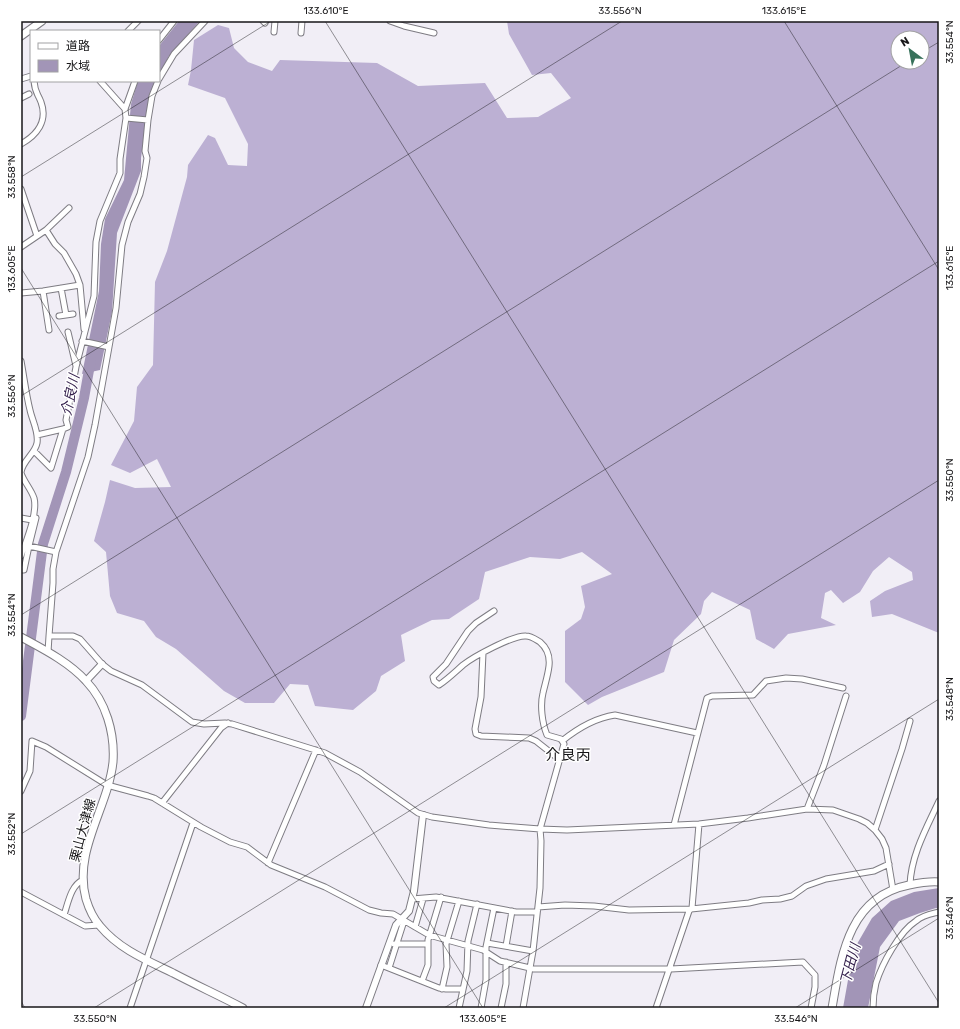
<svg xmlns="http://www.w3.org/2000/svg" width="960" height="1029" viewBox="0 0 960 1029" font-family="Rubik,'Noto Sans JP',sans-serif">
<style>
.forest{fill:#bcb0d3;fill-rule:evenodd}
.water{fill:#a295b7}
.lines{fill:none;stroke-linecap:round;stroke-linejoin:round}
.river{stroke:#a295b7;stroke-width:10}
.minor-casing{stroke:#7e7c83;stroke-width:7}
.tertiary-casing{stroke:#7e7c83;stroke-width:8}
.secondary-casing{stroke:#7e7c83;stroke-width:9}
.minor{stroke:#fff;stroke-width:5}
.tertiary{stroke:#fff;stroke-width:6}
.secondary{stroke:#fff;stroke-width:7}
.ticks{fill:none;stroke:#171618;stroke-width:1;stroke-opacity:0.45}
.labels{text-anchor:middle;stroke-width:3;stroke-linejoin:round;paint-order:stroke}
.street-label{font-size:13px;fill:#171618;stroke:#fff}
.water-label{font-size:14px;font-style:italic;fill:#331f4c;stroke:#fff}
.quarter-label{font-size:15px;fill:#171618;stroke:#fff}
.neatline{fill:none;stroke:#171618;stroke-width:1.5}
.ticks-label{font-size:10px;text-anchor:middle;fill:#171618}
</style>
<rect width="100%" height="100%" fill="#f1eef6"/>
<path class="forest" d="M 507,21 L 939,21 L 939,633 L 892,614 L 872,617 L 870,601 L 885,591 L 913,580 L 912,572 L 889,557 L 873,571 L 860,592 L 843,603 L 831,590 L 825,593 L 821,618 L 836,625 L 788,634 L 774,649 L 756,639 L 750,610 L 712,592 L 704,601 L 701,614 L 674,640 L 664,672 L 602,697 L 588,705 L 565,682 L 565,631 L 581,619 L 585,607 L 581,586 L 612,574 L 582,552 L 560,559 L 530,557 L 485,572 L 479,599 L 449,619 L 432,620 L 401,635 L 405,661 L 381,676 L 376,691 L 353,710 L 315,706 L 308,685 L 290,684 L 274,703 L 245,703 L 224,691 L 176,649 L 156,637 L 144,621 L 117,613 L 110,596 L 106,552 L 94,541 L 105,502 L 110,480 L 135,488 L 171,487 L 157,459 L 130,473 L 111,465 L 134,421 L 137,387 L 153,365 L 155,282 L 167,251 L 187,177 L 188,165 L 208,135 L 215,138 L 228,165 L 247,166 L 248,144 L 225,98 L 188,85 L 191,70 L 194,40 L 218,25 L 229,28 L 234,48 L 248,62 L 272,71 L 280,60 L 377,63 L 418,86 L 485,83 L 507,118 L 538,117 L 571,98 L 551,73 L 532,75 L 509,34 ZM 898,38 L 922,38 L 922,62 L 898,62 Z"/>
<path class="water" d="M 179,21 L 200,21 L 169,56 L 159,75 L 159,46 Z
M 138,81 L 156,81 L 150,93 L 141,158 L 141,171 L 117,233 L 112,312 L 100,370 L 82,374 L 99,291 L 101,244 L 105,219 L 124,180 L 131,104 Z
M 939,888 L 939,909 L 936,908 L 920,913 L 899,921 L 880,947 L 868,1008 L 843,1008 L 848,980 L 857,944 L 872,918 L 891,901 L 914,892 Z"/>
<g class="lines">
<path class="river" d="M 21,716 L 43,544 L 66,472 L 84,398 L 91,359"/>
<g class="minor-casing">
<path id="minor" d="M 263,21 L 265,23
M 390,21 L 404,26 L 434,33
M 128,31 L 138,21
M 274,32 L 275,21
M 301,33 L 302,21
M 159,40 L 174,21
M 21,79 L 31,76
M 159,79 L 174,54 L 205,21
M 100,81 L 125,109 L 126,118 L 148,120
M 158,81 L 152,96 L 148,120 L 145,151 L 147,158 L 144,177 L 140,194 L 128,222 L 122,245 L 116,308 L 95,425 L 88,457 L 56,552 L 53,569 L 53,583 L 49,636 L 73,636 L 80,639 L 102,664 L 111,671 L 142,685 L 192,722 L 204,724 L 225,723 L 232,724 L 325,753 L 360,772 L 418,813 L 432,817 L 489,825 L 540,829 L 567,830 L 699,824 L 748,818 L 807,809 L 833,810 L 859,819 L 867,823 L 875,830 L 882,839 L 886,848 L 893,890
M 21,98 L 29,94
M 125,109 L 135,81
M 21,144 C 37,135 48,121 41,102 C 37,92 35,93 34,81
M 21,189 L 37,236
M 46,230 L 55,244 L 64,253 L 76,274 L 80,285 L 84,329
M 21,247 L 46,230 L 69,208
M 61,288 L 66,315
M 43,291 L 49,330
M 21,293 L 43,291 L 80,285
M 59,316 L 73,314
M 68,332 L 76,366
M 82,341 L 109,347
M 21,361 C 24,377 26,394 30,410 C 32,420 39,432 37,443 C 35,454 23,460 21,472
M 37,435 L 63,429
M 34,451 L 51,468 L 63,429 L 68,427 L 66,420 L 76,367 L 94,296 L 96,242 L 100,221 L 120,173 L 120,159 L 126,118
M 21,473 C 24,482 31,489 34,498 C 38,513 26,541 21,556
M 21,518 L 32,520
M 29,546 L 36,518
M 21,570 L 24,570 L 29,546 L 56,552
M 494,611 L 476,623 L 468,631 L 446,664 L 433,677 L 434,681 L 439,685 C 448,679 455,672 463,665 C 473,657 513,635 526,636 C 531,636 535,639 540,642 C 547,648 550,657 549,666 C 548,675 545,684 543,693 C 540,705 542,723 547,735 L 561,739 L 564,744 L 540,829 L 541,841 L 540,888 L 533,951 L 523,1008
M 48,652 L 49,636
M 483,653 L 481,697 L 475,729 L 476,734 L 481,736 L 529,738 L 536,741 L 560,760
M 562,741 C 578,728 595,718 615,715 L 697,733
M 21,791 L 30,771 L 32,741 L 46,747 L 107,785 L 148,796 L 154,798 L 201,827 L 230,842 L 247,847 L 271,865 L 325,887 L 369,910 L 381,913 L 393,914 L 429,935 L 483,950 L 500,961 L 530,968 L 533,969 L 671,969 L 803,962 L 815,975 L 815,987 L 811,1008
M 162,803 L 221,728 L 228,723
M 807,809 L 824,765 L 846,696
M 674,825 L 707,698 L 712,696 L 753,695 L 766,681 L 786,678 L 802,679 L 843,688
M 875,830 L 902,749 L 910,721
M 268,863 L 316,750
M 910,885 C 911,855 927,827 939,801
M 21,892 L 85,926 L 99,925
M 412,899 L 436,897 L 516,912 L 537,912
M 538,907 L 565,905 L 594,906 L 629,910 L 691,909 L 749,903 L 762,900 L 780,899 L 792,896 L 806,886 L 826,879 L 874,871 L 889,864
M 64,915 C 68,903 71,885 83,880
M 415,927 L 423,899
M 487,943 L 533,951
M 394,944 L 427,944
M 506,946 L 512,911
M 381,965 L 439,988 L 446,989 L 463,989
M 389,968 L 404,921
M 422,981 L 428,965 L 428,940 L 441,897
M 442,989 L 447,967 L 446,944 L 459,901
M 130,1008 L 193,823
M 459,1008 L 467,971 L 468,941 L 477,904
M 481,1008 L 486,980 L 486,947 L 494,908
M 501,1008 L 506,984 L 506,962
M 656,1008 L 689,911 L 692,908 L 699,824
M 873,1008 C 873,1000 874,991 876,983 C 882,964 899,932 916,921 C 923,915 931,914 939,912"/>
</g>
<g class="tertiary-casing">
<path id="tertiary" d="M 86,681 L 102,664
M 366,1008 L 396,925 L 409,911 L 414,891 L 423,815"/>
</g>
<g class="secondary-casing">
<path id="secondary" d="M 21,36 L 42,21
M 21,637 C 43,649 69,662 86,681 C 106,702 115,733 113,762 C 108,808 73,851 86,899 C 89,909 93,918 100,926 C 119,949 146,960 173,973 C 196,985 220,996 243,1008
M 832,1008 C 841,957 848,897 909,885 C 919,883 929,881 939,882"/>
</g>
<use href="#minor" class="minor"/>
<use href="#tertiary" class="tertiary"/>
<use href="#secondary" class="secondary"/>
</g>
<path class="ticks" d="M 325,21 L 939,1003M 784,21 L 939,270M 922,52 L 939,42M 21,177 L 271,21M 21,268 L 483,1008M 21,396 L 622,21M 21,615 L 907,62M 21,834 L 939,261M 21,1001 L 25,1008M 94,1008 L 939,480M 444,1008 L 939,699M 795,1008 L 939,918"/>
<g class="labels">
<g class="street-label">
<text transform="translate(82 830) rotate(-75)" y="5">栗山大津線</text>
</g>
<g class="water-label">
<text transform="translate(70 395) rotate(-78)" y="5">介良川</text>
<text transform="translate(850 964) rotate(-75)" y="5">下田川</text>
</g>
<g class="quarter-label">
<text x="568" y="760">介良丙</text>
</g>
</g>
<rect width="960" height="1029" fill="none" stroke="#ffffff" stroke-width="44"/>
<rect x="30" y="30" width="130" height="52" fill="#ffffff" stroke="#a2a2a3"/>
<rect x="38" y="43" width="20" height="6" fill="#ffffff" stroke="#a2a2a3"/>
<text x="66" y="50" font-size="12" fill="#171618">道路</text>
<rect x="38" y="60" width="20" height="12" fill="#a295b7" stroke="#a2a2a3"/>
<text x="66" y="70" font-size="12" fill="#171618">水域</text>
<g transform="translate(910 50) rotate(328)"><circle r="19" fill="#ffffff" stroke="#a2a2a3"/>
<path d="M0-3L7 15L0 10L-7 15Z" fill="#38725b"/>
<text y="-6" font-size="11" font-weight="bold" text-anchor="middle" fill="#171618">N</text>
</g>
<rect x="22" y="22" width="916" height="985" class="neatline"/>
<g class="ticks-label">
<text x="326" y="14">133.610°E</text>
<text x="620" y="14">33.556°N</text>
<text x="784" y="14">133.615°E</text>
<text transform="translate(949 42) rotate(-90)" y="4">33.554°N</text>
<text transform="translate(11 177) rotate(-90)" y="4">33.558°N</text>
<text transform="translate(949 268) rotate(-90)" y="4">133.615°E</text>
<text transform="translate(11 269) rotate(-90)" y="4">133.605°E</text>
<text transform="translate(11 396) rotate(-90)" y="4">33.556°N</text>
<text transform="translate(949 480) rotate(-90)" y="4">33.550°N</text>
<text transform="translate(11 615) rotate(-90)" y="4">33.554°N</text>
<text transform="translate(949 699) rotate(-90)" y="4">33.548°N</text>
<text transform="translate(11 834) rotate(-90)" y="4">33.552°N</text>
<text transform="translate(949 918) rotate(-90)" y="4">33.546°N</text>
<text x="95" y="1022">33.550°N</text>
<text x="483" y="1022">133.605°E</text>
<text x="796" y="1022">33.546°N</text>
</g>
</svg>
